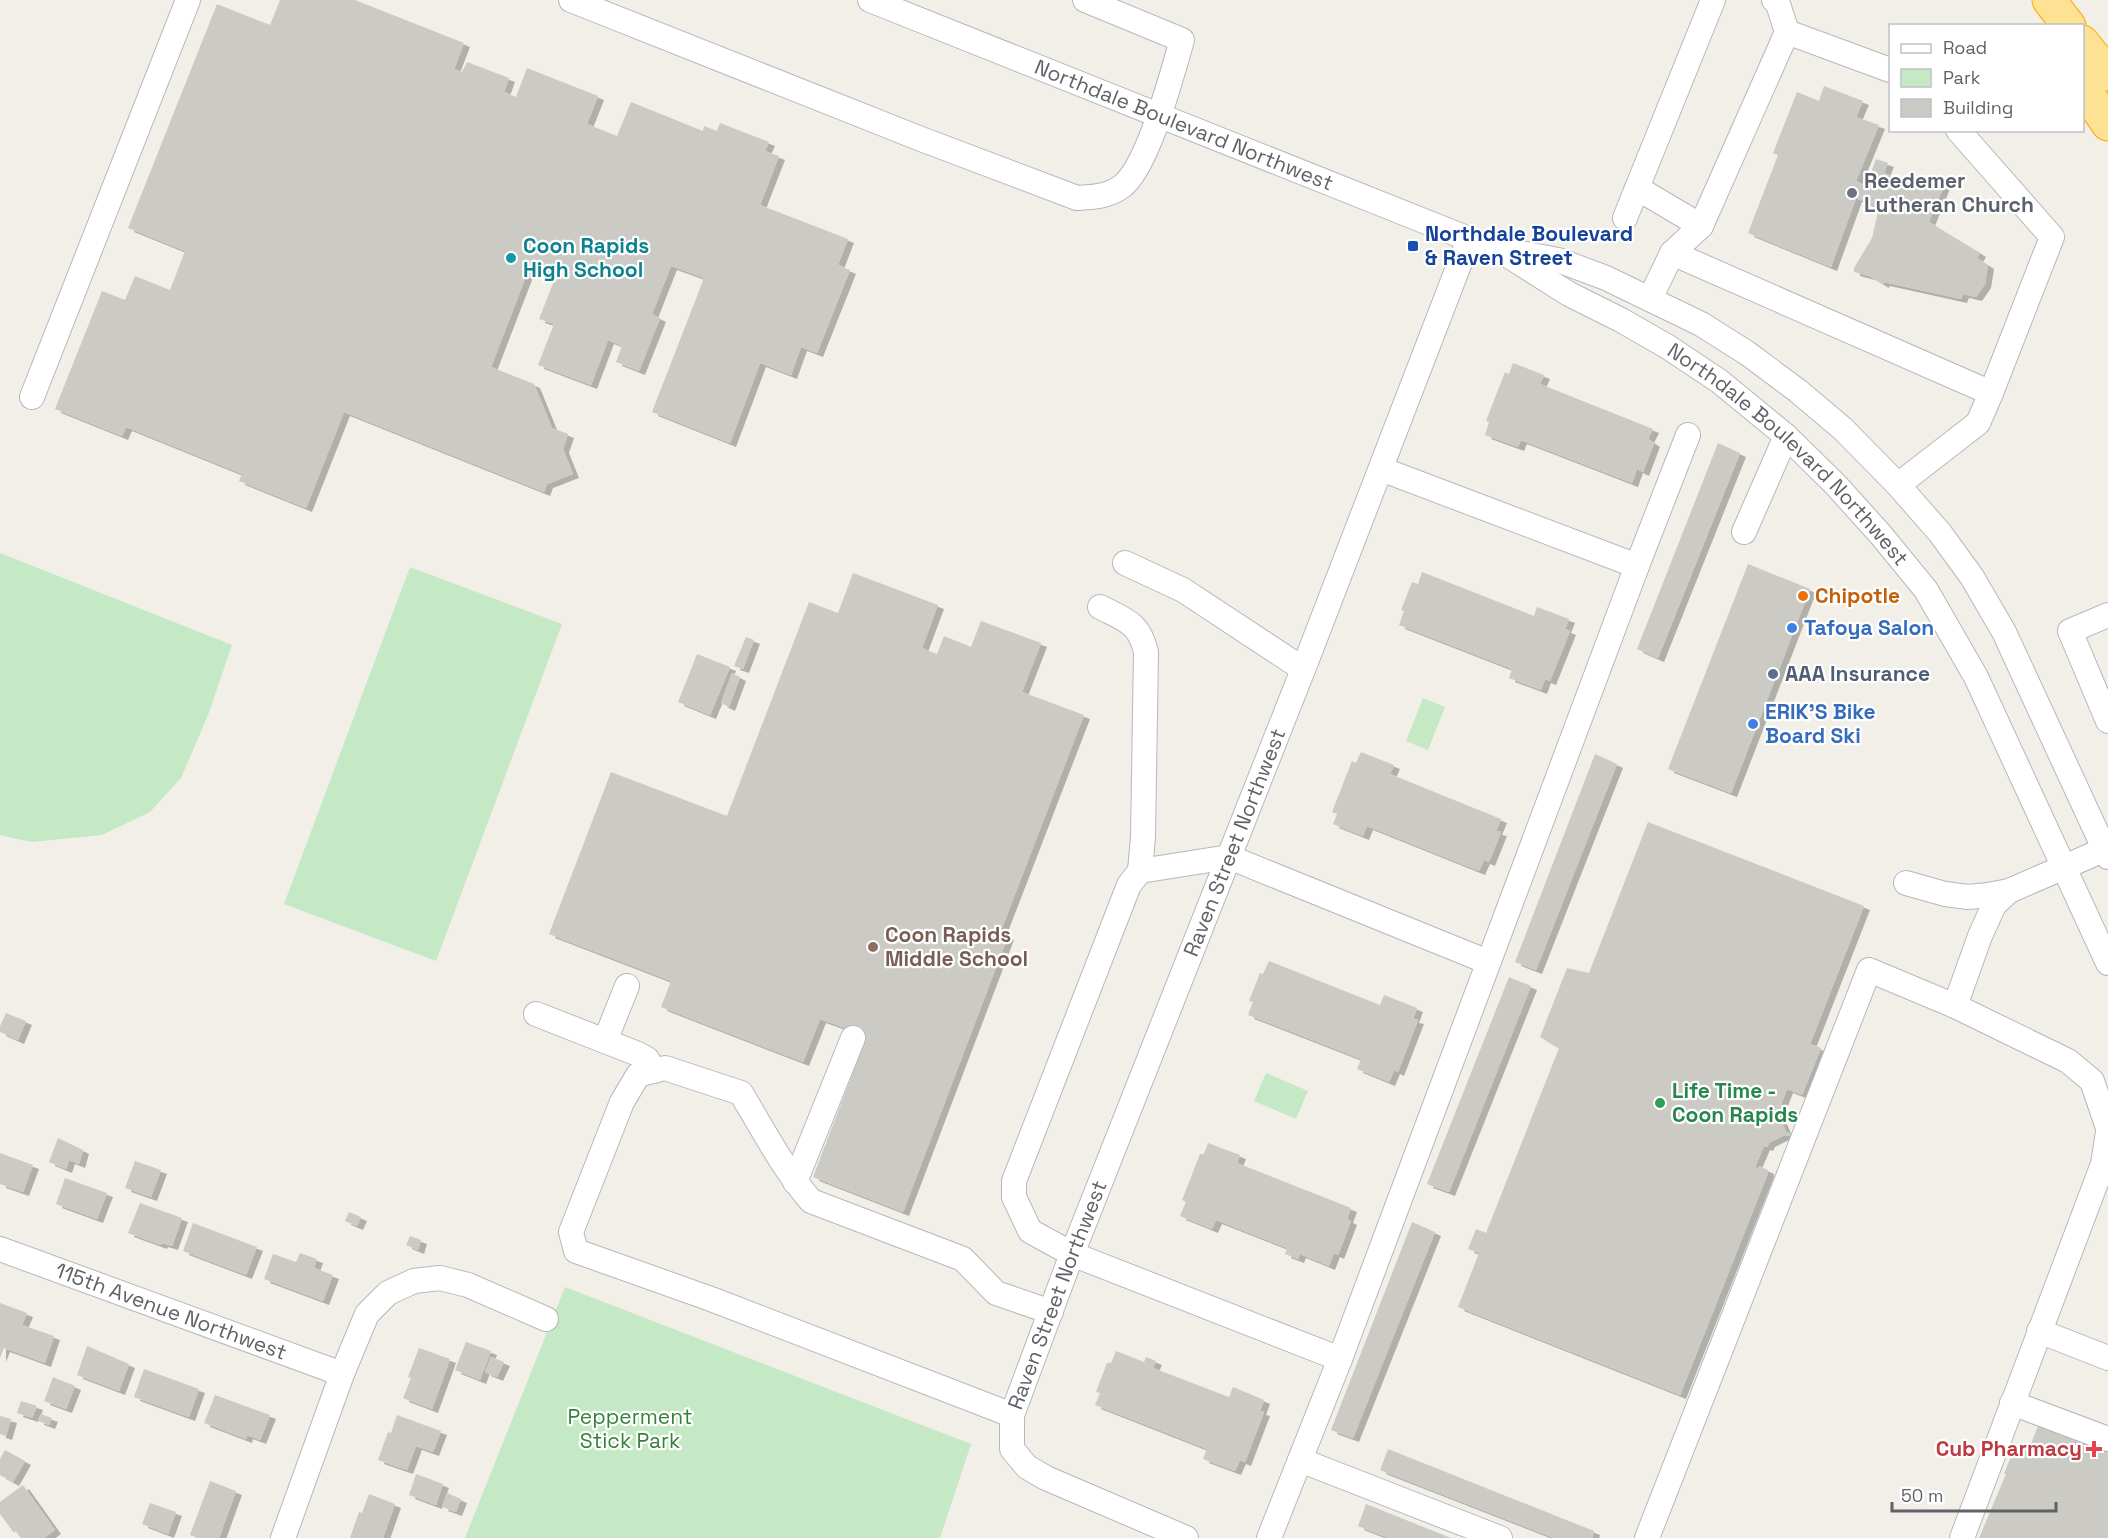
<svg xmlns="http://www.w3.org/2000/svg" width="2108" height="1538" viewBox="0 0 2108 1538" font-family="'Space Grotesk',sans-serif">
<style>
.green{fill:#c5e8c5}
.building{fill:#cccac5;filter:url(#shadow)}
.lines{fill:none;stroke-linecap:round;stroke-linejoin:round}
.minor-casing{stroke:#b5b8bc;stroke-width:26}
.highway-casing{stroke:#f9ab00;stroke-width:35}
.minor{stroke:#fff;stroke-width:24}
.highway{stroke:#fde293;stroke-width:33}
.worship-dot{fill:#6b7280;stroke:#fff;stroke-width:2}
.transit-dot{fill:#1a4fb4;stroke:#fff;stroke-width:2}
.culture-dot{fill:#0f9aa8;stroke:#fff;stroke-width:2}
.food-dot{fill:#e8710a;stroke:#fff;stroke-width:2}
.shop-dot{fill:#3f7fe0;stroke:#fff;stroke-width:2}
.service-dot{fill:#5c6f8a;stroke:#fff;stroke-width:2}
.education-dot{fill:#8d6e63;stroke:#fff;stroke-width:2}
.leisure-dot{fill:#2e9e5b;stroke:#fff;stroke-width:2}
.health-dot{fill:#e0444e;stroke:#fff;stroke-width:2}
.labels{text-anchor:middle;stroke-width:4.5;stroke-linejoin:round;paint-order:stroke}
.street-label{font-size:21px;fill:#5f6368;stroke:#fff}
.worship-label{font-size:21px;font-weight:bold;fill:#5b616d;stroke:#fff;text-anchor:start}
.transit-label{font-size:21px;font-weight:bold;fill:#164399;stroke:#fff;text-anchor:start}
.culture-label{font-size:21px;font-weight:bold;fill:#0d838f;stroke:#fff;text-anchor:start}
.food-label{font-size:21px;font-weight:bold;fill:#c56008;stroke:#fff;text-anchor:start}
.shop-label{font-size:21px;font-weight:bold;fill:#366cbe;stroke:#fff;text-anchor:start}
.service-label{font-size:21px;font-weight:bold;fill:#4e5e75;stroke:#fff;text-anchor:start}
.education-label{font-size:21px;font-weight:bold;fill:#785e54;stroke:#fff;text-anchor:start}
.leisure-label{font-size:21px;font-weight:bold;fill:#27864d;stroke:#fff;text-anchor:start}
.park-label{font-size:21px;fill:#348238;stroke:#fff}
.health-label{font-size:21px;font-weight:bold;fill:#be3a42;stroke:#fff;text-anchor:end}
</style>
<defs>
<filter id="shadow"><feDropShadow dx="6" dy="4" stdDeviation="0" flood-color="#0004"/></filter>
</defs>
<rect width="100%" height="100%" fill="#f1efe8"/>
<path class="green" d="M 0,553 L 232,645 L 208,715 L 181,778 L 150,812 L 102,835 L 31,842 L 0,835 Z
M 410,567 L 562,624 L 436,961 L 284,904 Z
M 1423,698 L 1445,707 L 1428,750 L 1406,741 Z
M 1266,1073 L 1308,1091 L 1296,1119 L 1254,1101 Z
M 565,1287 L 971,1444 L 940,1538 L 465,1538 Z"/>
<path class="building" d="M 280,0 L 355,0 L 464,43 L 454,69 L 462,72 L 467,62 L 509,78 L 504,92 L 516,97 L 527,68 L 598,96 L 587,124 L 617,136 L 631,102 L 703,131 L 704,126 L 717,131 L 720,123 L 769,142 L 765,151 L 779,156 L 760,205 L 848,239 L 838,265 L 850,270 L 817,353 L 801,347 L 791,375 L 760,363 L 730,443 L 652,412 L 704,278 L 671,266 L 652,314 L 660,318 L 639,371 L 616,362 L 622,346 L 608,340 L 591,385 L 538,365 L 554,324 L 539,319 L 554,281 L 528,271 L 491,367 L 534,384 L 552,428 L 568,434 L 563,449 L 573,474 L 547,484 L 544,492 L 344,412 L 306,508 L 239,481 L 242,474 L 126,427 L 122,436 L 55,409 L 102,291 L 125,300 L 135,276 L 170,290 L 185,251 L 128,228 L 217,4 L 270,25 Z
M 1824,86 L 1863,101 L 1856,117 L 1879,125 L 1856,181 L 1866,186 L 1876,159 L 1888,163 L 1884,173 L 1922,188 L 1926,178 L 1944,185 L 1929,222 L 1980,253 L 1977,258 L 1988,265 L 1985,284 L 1976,297 L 1963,294 L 1961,299 L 1884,282 L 1883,284 L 1869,276 L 1854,272 L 1854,268 L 1872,238 L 1879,208 L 1856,198 L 1831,267 L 1748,233 L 1778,155 L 1773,153 L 1797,92 L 1819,101 Z
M 1513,363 L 1544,375 L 1540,384 L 1653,429 L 1648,439 L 1654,443 L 1643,472 L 1637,469 L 1632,483 L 1521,440 L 1518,447 L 1485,435 L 1489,422 L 1486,421 L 1505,372 L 1509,374 Z
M 1718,443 L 1740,453 L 1658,658 L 1637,649 Z
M 1748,564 L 1810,589 L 1731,793 L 1668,769 Z
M 1422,572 L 1534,616 L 1537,607 L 1569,619 L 1565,629 L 1570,631 L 1550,681 L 1545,679 L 1541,690 L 1509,678 L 1512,669 L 1399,625 L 1404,611 L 1401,610 L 1412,582 L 1418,584 Z
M 853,573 L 938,605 L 922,648 L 937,654 L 944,636 L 971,647 L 981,621 L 1041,643 L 1022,692 L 1084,715 L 1000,933 L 1008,936 L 903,1212 L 813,1177 L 867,1036 L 820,1019 L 803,1062 L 661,1007 L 671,981 L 549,934 L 611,772 L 727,816 L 809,602 L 838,613 Z
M 746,637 L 754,640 L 743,669 L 734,666 Z
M 697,654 L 730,667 L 710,715 L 678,702 Z
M 732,673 L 740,677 L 729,707 L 721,703 Z
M 1361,752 L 1394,765 L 1390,774 L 1501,819 L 1496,831 L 1501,832 L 1489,862 L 1484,860 L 1479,871 L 1367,826 L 1363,836 L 1333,824 L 1337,814 L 1332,812 L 1352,761 L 1356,763 Z
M 1595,754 L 1617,764 L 1536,970 L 1515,962 Z
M 1648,822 L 1864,906 L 1810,1044 L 1821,1048 L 1802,1095 L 1787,1089 L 1779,1110 L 1781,1111 L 1779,1115 L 1786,1132 L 1791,1134 L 1790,1136 L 1785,1135 L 1769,1143 L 1767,1147 L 1764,1146 L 1755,1167 L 1758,1169 L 1759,1166 L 1768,1170 L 1768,1173 L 1680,1395 L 1458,1307 L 1479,1253 L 1468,1249 L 1476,1229 L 1486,1233 L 1559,1048 L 1540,1037 L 1567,968 L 1589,973 Z
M 1269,961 L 1380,1005 L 1384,995 L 1417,1008 L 1413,1019 L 1418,1020 L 1398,1072 L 1394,1070 L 1389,1082 L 1357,1069 L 1361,1059 L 1248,1015 L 1253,1002 L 1249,1001 L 1260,973 L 1263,974 Z
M 1509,977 L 1531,986 L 1449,1192 L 1427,1184 Z
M 6,1013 L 26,1021 L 18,1040 L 0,1032 L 0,1026 Z
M 58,1138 L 83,1150 L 79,1164 L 69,1160 L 66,1169 L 49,1162 Z
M 1208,1143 L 1240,1155 L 1237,1163 L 1351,1208 L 1347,1219 L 1351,1221 L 1338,1255 L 1334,1253 L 1329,1266 L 1300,1254 L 1298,1259 L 1285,1254 L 1287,1248 L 1216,1220 L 1212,1229 L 1180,1216 L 1186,1202 L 1182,1200 L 1200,1154 L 1204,1154 Z
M 0,1153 L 33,1165 L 23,1192 L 0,1184 Z
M 135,1161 L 161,1170 L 151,1197 L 125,1188 Z
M 65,1178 L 107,1193 L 97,1219 L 56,1204 Z
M 140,1203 L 182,1218 L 172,1246 L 162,1243 L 161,1245 L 128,1233 Z
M 349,1212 L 361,1217 L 357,1226 L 345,1221 Z
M 1412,1222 L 1435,1232 L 1353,1438 L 1331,1430 Z
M 193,1223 L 257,1247 L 246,1275 L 183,1251 Z
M 410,1236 L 421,1240 L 418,1250 L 406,1245 Z
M 300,1253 L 317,1259 L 314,1268 L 333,1275 L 323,1301 L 264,1279 L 273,1254 L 296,1262 Z
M 0,1303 L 27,1313 L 22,1325 L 54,1336 L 45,1363 L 4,1348 L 0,1358 Z
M 466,1342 L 491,1351 L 480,1380 L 455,1370 Z
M 87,1346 L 129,1364 L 119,1391 L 77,1375 Z
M 419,1348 L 450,1359 L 432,1409 L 403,1398 L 411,1378 L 408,1377 Z
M 1116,1351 L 1144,1362 L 1146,1357 L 1156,1361 L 1153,1368 L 1229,1397 L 1233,1387 L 1264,1400 L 1260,1411 L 1264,1412 L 1245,1462 L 1240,1460 L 1235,1471 L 1203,1459 L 1207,1449 L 1095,1405 L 1100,1393 L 1096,1392 L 1107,1363 L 1111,1363 Z
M 491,1357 L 504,1362 L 497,1377 L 485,1372 Z
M 144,1369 L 199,1389 L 189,1417 L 134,1397 Z
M 53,1377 L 75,1386 L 66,1409 L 44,1401 Z
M 215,1395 L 270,1415 L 260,1440 L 247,1435 L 246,1439 L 204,1423 Z
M 21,1401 L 37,1406 L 32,1418 L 17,1413 Z
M 41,1414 L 52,1418 L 49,1425 L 38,1421 Z
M 397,1415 L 441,1431 L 433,1452 L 416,1446 L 407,1470 L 378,1460 L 388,1432 L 391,1433 Z
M 0,1416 L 11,1419 L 6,1436 L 0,1434 Z
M 2040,1421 L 2108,1441 L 2108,1538 L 1979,1538 L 2006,1474 L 2004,1474 L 2015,1446 L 2028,1451 Z
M 1388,1449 L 1594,1531 L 1592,1538 L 1554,1538 L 1380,1470 Z
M 5,1450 L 25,1461 L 13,1482 L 0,1475 L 0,1459 Z
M 416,1474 L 443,1484 L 436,1505 L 409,1495 Z
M 210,1481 L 236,1491 L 219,1538 L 198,1538 L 190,1535 Z
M 23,1485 L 55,1530 L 44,1538 L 21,1538 L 16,1531 L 14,1533 L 0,1514 L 0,1502 Z
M 447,1493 L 461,1499 L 456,1512 L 442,1507 Z
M 369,1494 L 395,1504 L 383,1538 L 350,1538 L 359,1512 L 362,1513 Z
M 150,1503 L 176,1512 L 168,1534 L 142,1524 Z
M 1366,1504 L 1451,1538 L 1388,1538 L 1358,1526 Z"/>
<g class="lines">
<g class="minor-casing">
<g id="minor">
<path d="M 571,0 L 921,139 L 1077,198 C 1092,197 1107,197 1121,187 C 1148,168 1172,74 1182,40 L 1085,0"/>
<path id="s1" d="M 870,0 L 1469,239 L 1498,249 L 1558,260 L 1606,278 L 1701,324 L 1747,353 L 1798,391 L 1843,429 L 1898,485 L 1940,533 L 1972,577 L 2004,632 L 2108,857"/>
<path d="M 1774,0 L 1778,4 L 1787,32"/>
<path d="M 1958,130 L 2052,237 L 1991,393"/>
<path d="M 1625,218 L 1637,188"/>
<path d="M 1701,226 L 1637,188 L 1713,0"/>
<path d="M 1672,253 L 1701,226 L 1787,32 L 1890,70"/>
<path id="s2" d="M 1509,256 L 1569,294 L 1621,320 L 1668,347 L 1719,381 L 1786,436 L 1835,484 L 1881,535 L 1926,590 L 1976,677 L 2108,963"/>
<path d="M 1650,299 L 1672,253 L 1991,393 L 1978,423 L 1898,485"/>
<path d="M 32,397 L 188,0"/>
<path d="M 1744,532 L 1786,436"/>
<path d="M 1125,563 L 1183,590 L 1303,669"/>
<path d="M 1637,566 L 1688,435"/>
<path d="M 1100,607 C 1125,620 1139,622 1146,652 L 1143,837 L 1140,871"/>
<path d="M 2108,615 L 2070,631 L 2108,721"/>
<path d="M 1906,883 L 1945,894 L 1968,897 L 1988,895 L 2009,891 L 2108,848"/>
<path d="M 1955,1006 L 1980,936 L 1994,905 L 2009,891"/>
<path d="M 536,1014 L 638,1054 L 647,1059 L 654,1071"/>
<path d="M 605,1041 L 627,986"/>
<path d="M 795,1182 L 853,1038"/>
<path id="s3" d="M 0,1249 L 342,1374"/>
<path d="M 2039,1331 L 2108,1358"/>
<path d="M 1340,1359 L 1072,1254 L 1030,1231 L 1014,1197 L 1014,1181 L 1129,885 L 1140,871 L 1229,857 L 1488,962"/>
<path d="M 2012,1403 L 2108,1439"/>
<path d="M 1012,1415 L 711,1299 L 576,1251 L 571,1232 L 622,1102 L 638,1075 L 665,1068 L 741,1093 C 763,1130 783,1168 811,1201 L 963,1259 L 996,1293 L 1051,1312"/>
<path d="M 1300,1460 L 1500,1538"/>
<path d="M 283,1538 L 342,1374 L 367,1314 L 388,1293 L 414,1281 L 440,1278 L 468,1285 L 546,1319"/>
<path id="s4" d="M 1186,1538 L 1046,1478 L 1027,1467 L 1012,1449 L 1012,1415 L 1072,1254 L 1306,662 L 1469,239"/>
<path d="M 1269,1538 L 1340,1359 L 1637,566 L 1381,469"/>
<path d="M 1647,1538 L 1869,970 L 1955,1006 L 2068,1061 L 2092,1081 L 2108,1128"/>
<path d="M 1962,1538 L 2103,1164 L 2108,1132"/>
</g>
</g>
<g class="highway-casing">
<path id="highway" d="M 2049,0 L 2069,26
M 2082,42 L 2108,74
M 2082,86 L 2108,124"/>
</g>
<use href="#minor" class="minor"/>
<use href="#highway" class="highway"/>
</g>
<circle class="worship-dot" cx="1852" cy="193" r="6"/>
<rect class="transit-dot" x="1407" y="240" width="12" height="12" rx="3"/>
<circle class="culture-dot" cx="511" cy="258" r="6"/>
<circle class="food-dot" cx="1803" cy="596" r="6"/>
<g class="shop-dot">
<circle cx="1792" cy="628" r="6"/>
<circle cx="1753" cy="724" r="6"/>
</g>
<circle class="service-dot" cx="1773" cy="674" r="6"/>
<circle class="education-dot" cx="873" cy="947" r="6"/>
<circle class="leisure-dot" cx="1660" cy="1103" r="6"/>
<path class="health-dot" d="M2091 1440h6v6h6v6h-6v6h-6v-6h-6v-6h6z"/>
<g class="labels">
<g class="street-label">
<text dy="7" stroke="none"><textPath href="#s1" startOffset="338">Northdale Boulevard Northwest</textPath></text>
<text dy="7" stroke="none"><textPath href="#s2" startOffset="345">Northdale Boulevard Northwest</textPath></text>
<text dy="7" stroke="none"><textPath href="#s4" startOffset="846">Raven Street Northwest</textPath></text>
<text dy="7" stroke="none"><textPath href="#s4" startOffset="360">Raven Street Northwest</textPath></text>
<text dy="7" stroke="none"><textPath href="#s3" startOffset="182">115th Avenue Northwest</textPath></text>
</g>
<g class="worship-label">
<text x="1864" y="188">Reedemer<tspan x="1864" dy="24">Lutheran Church</tspan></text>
</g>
<g class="transit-label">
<text x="1425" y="241">Northdale Boulevard<tspan x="1425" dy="24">&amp; Raven Street</tspan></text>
</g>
<g class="culture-label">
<text x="523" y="253">Coon Rapids<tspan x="523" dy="24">High School</tspan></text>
</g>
<g class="food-label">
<text x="1815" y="603">Chipotle</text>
</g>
<g class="shop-label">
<text x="1804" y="635">Tafoya Salon</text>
<text x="1765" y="719">ERIK'S Bike<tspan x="1765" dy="24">Board Ski</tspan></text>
</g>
<g class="service-label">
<text x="1785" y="681">AAA Insurance</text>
</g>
<g class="education-label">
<text x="885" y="942">Coon Rapids<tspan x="885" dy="24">Middle School</tspan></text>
</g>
<g class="leisure-label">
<text x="1672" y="1098">Life Time -<tspan x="1672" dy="24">Coon Rapids</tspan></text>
</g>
<g class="park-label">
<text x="630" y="1424">Pepperment<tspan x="630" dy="24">Stick Park</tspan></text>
</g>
<g class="health-label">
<text x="2082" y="1456">Cub Pharmacy</text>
</g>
</g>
<rect x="1889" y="24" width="195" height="108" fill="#ffffff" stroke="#bfc1c3" stroke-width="1.5"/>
<rect x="1901" y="44" width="30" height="9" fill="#ffffff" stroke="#bfc1c3" stroke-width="1.5"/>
<text x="1943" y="54" font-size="18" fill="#5f6368">Road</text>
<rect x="1901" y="69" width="30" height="18" fill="#c5e8c5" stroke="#bfc1c3" stroke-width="1.5"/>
<text x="1943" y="84" font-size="18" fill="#5f6368">Park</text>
<rect x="1901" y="99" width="30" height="18" fill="#cccac5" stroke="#bfc1c3" stroke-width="1.5"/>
<text x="1943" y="114" font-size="18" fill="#5f6368">Building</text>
<path d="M1892 1502v9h164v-9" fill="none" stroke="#5f6368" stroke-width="3"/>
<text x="1901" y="1502" font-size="18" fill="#5f6368" stroke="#ffffff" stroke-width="4.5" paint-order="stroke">50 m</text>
</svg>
